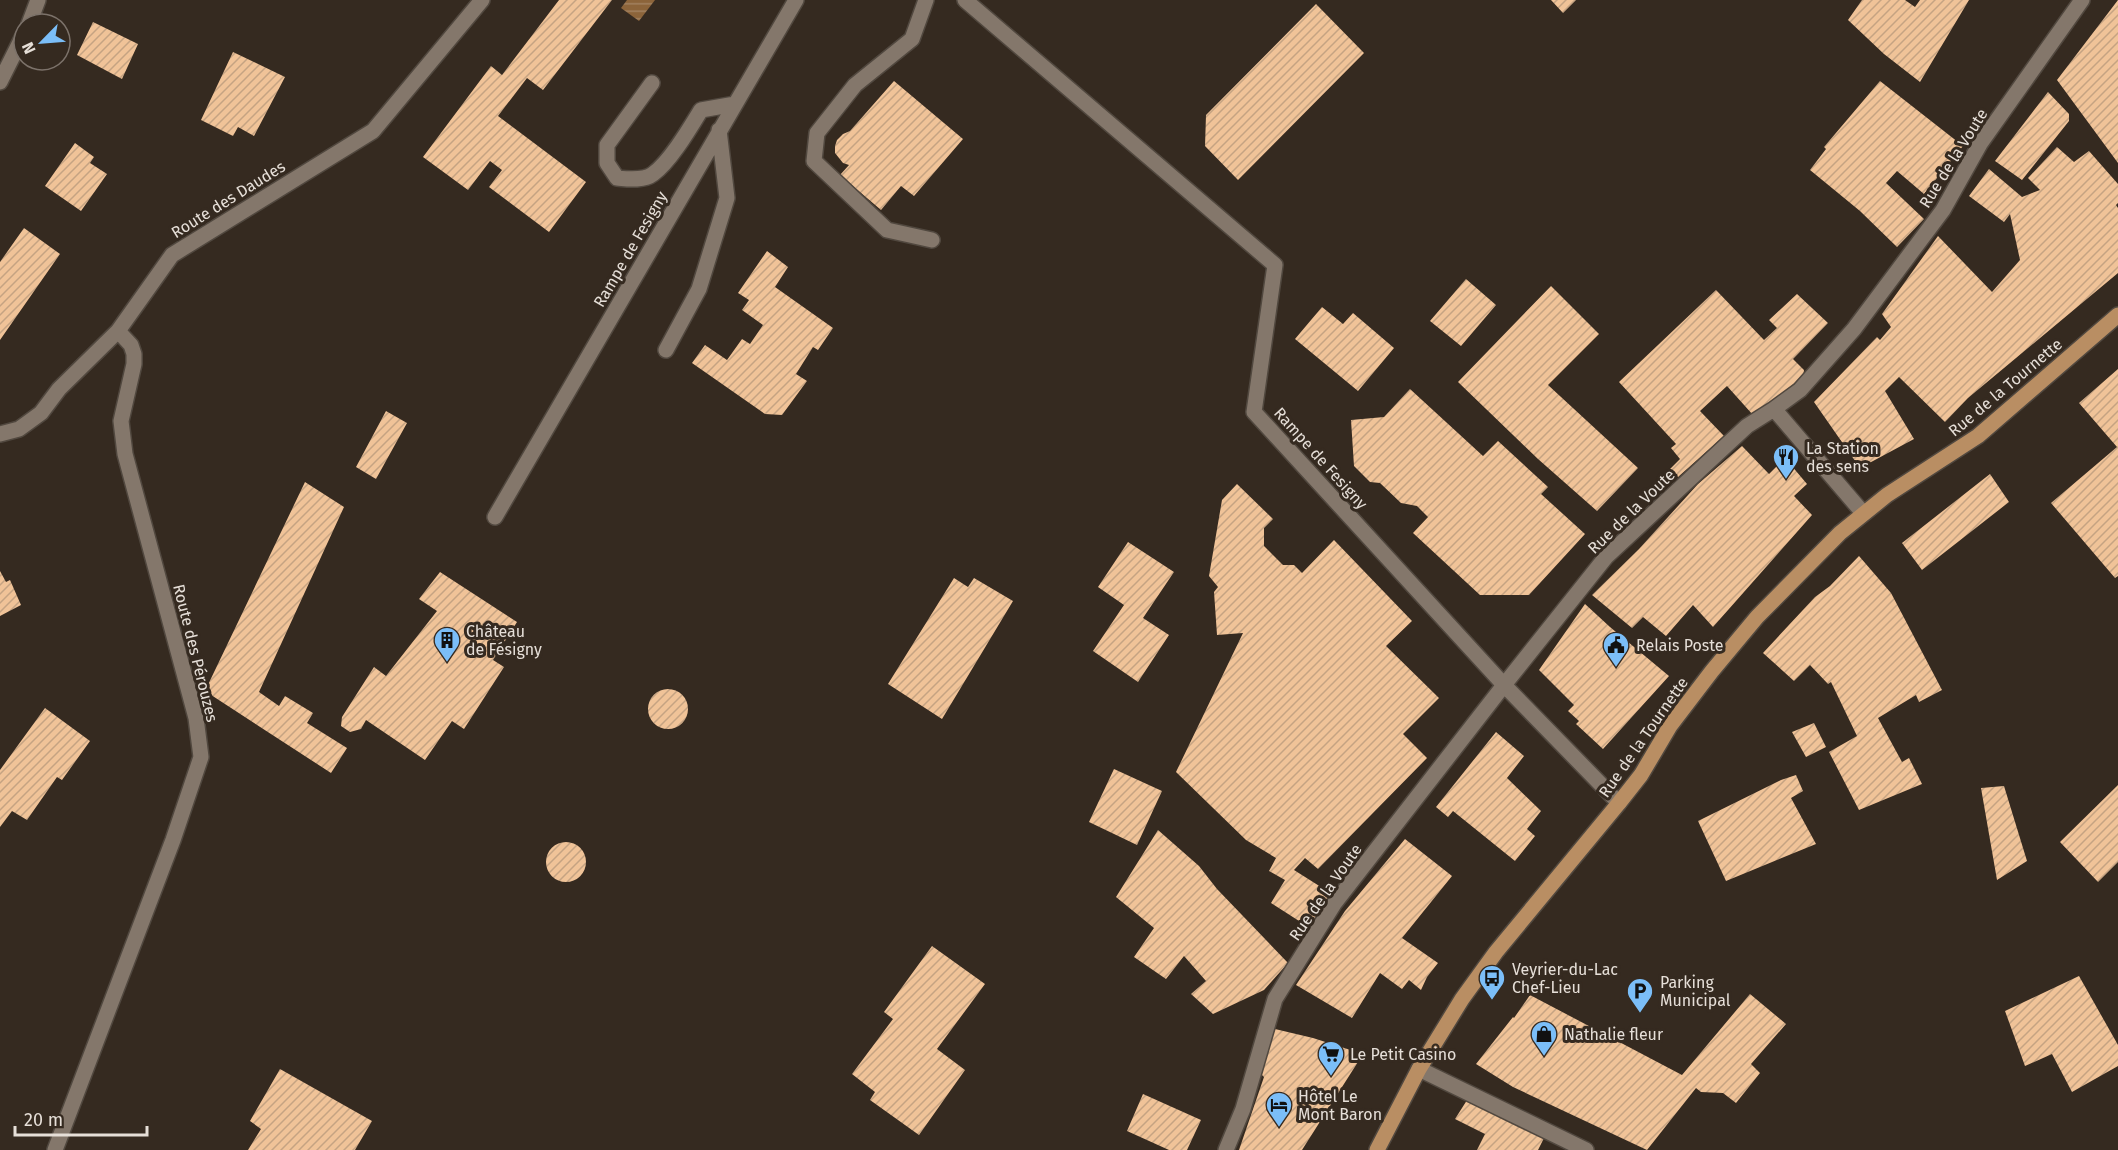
<svg xmlns="http://www.w3.org/2000/svg" width="2118" height="1150" viewBox="0 0 2118 1150" font-family="'Fira Sans',sans-serif">
<style>
.water{fill:url(#water-rules)}
.building{fill:url(#building-hatch)}
.lines{fill:none;stroke-linecap:round;stroke-linejoin:round}
.minor-casing{stroke:#51483f;stroke-width:18}
.major-casing{stroke:#51483f;stroke-width:18}
.minor{stroke:#84776b;stroke-width:15}
.major{stroke:#b98e63;stroke-width:15}
.labels{text-anchor:middle;stroke-width:6;stroke-linejoin:round;paint-order:stroke}
.street-label{font-size:16px;fill:#e6dfd8;stroke:#352a20}
.poi-label{font-size:16px;fill:#e6dfd8;stroke:#352a20;text-anchor:start}
</style>
<defs>
<pattern id="water-rules" width="6" height="5" patternUnits="userSpaceOnUse" patternTransform="scale(1.5)"><rect width="6" height="5" fill="#8c643a"/><path d="M0 2.5h6" fill="none" stroke="#a2815f"/></pattern>
<pattern id="building-hatch" width="6" height="6" patternUnits="userSpaceOnUse" patternTransform="scale(1.5)"><rect width="6" height="6" fill="#f0c398"/><path d="M-1 1l2-2M0 6l6-6M5 7l2-2" fill="none" stroke="#c5a382"/></pattern>
</defs>
<rect width="100%" height="100%" fill="#352a20"/>
<path class="water" d="M 627,0 L 655,0 L 639,21 L 621,8 Z"/>
<path class="building" d="M 559,0 L 612,0 L 543,90 L 527,78 L 498,116 L 586,182 L 549,232 L 489,187 L 502,170 L 490,161 L 468,190 L 423,157 L 491,66 L 502,75 Z
M 1551,0 L 1576,0 L 1563,13 Z
M 1862,0 L 1905,0 L 1915,7 L 1920,0 L 1969,0 L 1920,82 L 1884,54 L 1848,20 Z
M 2118,0 L 2118,163 L 2057,80 Z
M 1316,4 L 1364,53 L 1238,180 L 1205,146 L 1206,115 Z
M 93,22 L 138,44 L 122,79 L 77,55 Z
M 233,52 L 285,77 L 254,136 L 238,127 L 233,136 L 201,120 Z
M 894,81 L 963,139 L 914,196 L 901,186 L 881,210 L 840,175 L 849,165 L 843,163 L 835,153 L 835,146 L 837,140 L 843,134 L 850,131 Z
M 1880,81 L 1963,146 L 1924,194 L 1897,171 L 1886,183 L 1924,219 L 1897,247 L 1860,211 L 1810,170 L 1826,149 L 1824,147 Z
M 2048,92 L 2069,114 L 2069,121 L 2022,180 L 1995,161 Z
M 75,143 L 94,157 L 90,163 L 107,174 L 81,211 L 45,186 Z
M 2057,147 L 2074,162 L 2089,151 L 2118,184 L 2118,203 L 2116,205 L 2118,208 L 2118,273 L 1968,398 L 1945,422 L 1899,377 L 1885,391 L 1914,439 L 1860,468 L 1814,402 L 1877,337 L 1880,340 L 1891,327 L 1882,314 L 1938,236 L 1992,292 L 2020,260 L 2010,214 L 2004,222 L 1969,196 L 1989,169 L 2022,197 L 2040,190 L 2028,178 Z
M 24,228 L 60,254 L 0,340 L 0,262 Z
M 767,251 L 788,267 L 775,287 L 833,328 L 818,350 L 813,347 L 796,374 L 807,381 L 782,415 L 765,414 L 692,363 L 705,345 L 727,360 L 742,339 L 750,344 L 763,325 L 742,310 L 749,300 L 738,293 Z
M 1466,279 L 1496,305 L 1461,346 L 1430,321 Z
M 1551,286 L 1599,334 L 1548,385 L 1638,468 L 1597,511 L 1538,459 L 1458,382 Z
M 1716,290 L 1764,340 L 1777,328 L 1769,320 L 1797,294 L 1828,323 L 1793,359 L 1804,370 L 1803,378 L 1753,415 L 1727,386 L 1700,411 L 1724,436 L 1678,477 L 1670,469 L 1680,459 L 1671,448 L 1676,444 L 1619,382 Z
M 1322,307 L 1343,324 L 1353,313 L 1394,348 L 1358,391 L 1295,339 Z
M 2118,369 L 2118,576 L 2115,578 L 2051,503 L 2117,447 L 2079,403 Z
M 1410,389 L 1483,456 L 1498,441 L 1548,487 L 1541,494 L 1585,534 L 1529,595 L 1480,595 L 1413,533 L 1428,517 L 1417,506 L 1401,503 L 1380,483 L 1370,482 L 1354,466 L 1351,420 L 1384,417 Z
M 386,411 L 407,423 L 376,479 L 356,467 Z
M 1742,446 L 1769,474 L 1785,458 L 1807,484 L 1794,496 L 1812,515 L 1713,627 L 1693,605 L 1666,636 L 1643,617 L 1632,628 L 1592,595 L 1639,549 L 1698,484 Z
M 1990,474 L 2009,502 L 1922,570 L 1902,543 Z
M 305,482 L 344,507 L 259,692 L 279,706 L 285,696 L 313,713 L 307,723 L 347,748 L 331,773 L 205,691 Z
M 1237,484 L 1273,519 L 1264,528 L 1264,546 L 1283,565 L 1294,565 L 1302,573 L 1334,540 L 1412,621 L 1386,646 L 1439,698 L 1403,734 L 1427,758 L 1318,869 L 1305,858 L 1294,870 L 1332,894 L 1310,928 L 1271,903 L 1285,880 L 1269,871 L 1276,858 L 1246,840 L 1176,772 L 1243,633 L 1217,635 L 1214,592 L 1218,587 L 1209,576 L 1222,500 Z
M 1128,542 L 1174,572 L 1143,618 L 1169,635 L 1138,682 L 1093,651 L 1124,605 L 1098,587 Z
M 1859,556 L 1891,593 L 1942,690 L 1919,702 L 1916,695 L 1878,718 L 1902,762 L 1909,758 L 1922,784 L 1859,810 L 1829,752 L 1857,736 L 1831,682 L 1828,684 L 1810,665 L 1794,681 L 1763,653 L 1815,597 L 1830,586 Z
M 0,571 L 6,582 L 10,580 L 21,605 L 0,616 Z
M 440,572 L 517,622 L 493,660 L 504,667 L 464,729 L 452,721 L 425,760 L 366,720 L 361,729 L 350,732 L 341,726 L 342,717 L 374,667 L 386,676 L 437,611 L 419,599 Z
M 954,578 L 968,587 L 974,578 L 1013,601 L 942,719 L 888,684 Z
M 1585,604 L 1610,627 L 1669,676 L 1603,749 L 1576,724 L 1579,721 L 1568,711 L 1574,705 L 1539,670 Z
M648 709a20 20 0 1 1 40 0a20 20 0 1 1-40 0Z
M 45,708 L 90,741 L 62,780 L 57,777 L 27,820 L 12,811 L 0,827 L 0,770 Z
M 1814,723 L 1826,747 L 1806,757 L 1792,732 Z
M 1496,732 L 1524,756 L 1507,778 L 1541,811 L 1527,829 L 1535,836 L 1515,861 L 1453,811 L 1448,817 L 1436,807 Z
M 1114,769 L 1162,791 L 1137,845 L 1089,822 Z
M 1796,775 L 1803,791 L 1791,798 L 1816,844 L 1726,881 L 1698,821 L 1781,780 Z
M 2118,785 L 2118,862 L 2098,882 L 2060,842 Z
M 2004,786 L 2027,861 L 1997,880 L 1981,788 Z
M 1158,830 L 1199,866 L 1217,889 L 1288,963 L 1264,990 L 1213,1014 L 1191,994 L 1206,981 L 1184,956 L 1166,979 L 1134,957 L 1154,928 L 1116,897 Z
M 1405,839 L 1452,876 L 1402,938 L 1438,963 L 1427,977 L 1421,990 L 1409,980 L 1402,989 L 1380,973 L 1352,1018 L 1296,985 L 1345,911 Z
M546 862a20 20 0 1 1 40 0a20 20 0 1 1-40 0Z
M 932,946 L 985,984 L 937,1049 L 965,1070 L 919,1135 L 870,1100 L 875,1092 L 852,1074 L 893,1019 L 884,1012 Z
M 2079,976 L 2118,1045 L 2118,1066 L 2072,1092 L 2052,1054 L 2025,1066 L 2005,1011 Z
M 1750,994 L 1786,1024 L 1751,1064 L 1760,1073 L 1736,1103 L 1723,1093 L 1701,1092 L 1696,1088 L 1647,1150 L 1513,1087 L 1476,1064 L 1513,1017 L 1514,1018 L 1530,995 L 1682,1075 Z
M 1275,1029 L 1313,1038 L 1363,1054 L 1302,1150 L 1239,1150 L 1264,1077 L 1261,1074 Z
M 280,1069 L 372,1121 L 355,1150 L 248,1150 L 261,1129 L 250,1121 Z
M 1143,1094 L 1201,1120 L 1187,1150 L 1169,1150 L 1127,1131 Z
M 1469,1097 L 1545,1136 L 1538,1150 L 1477,1150 L 1485,1134 L 1455,1119 Z"/>
<g class="lines">
<g class="minor-casing">
<path id="minor" d="M 926,0 L 912,39 L 855,85 L 817,133 L 814,161 L 887,230 L 932,240
M 965,0 L 1275,265 L 1254,412 L 1504,685 L 1619,803
M 29,24 L 38,0
M 0,82 L 24,34
M 652,83 L 607,145 L 607,163 L 617,178 C 628,179 644,181 653,174 C 670,162 690,128 701,110 L 735,104
M 666,350 L 699,289 L 727,198 L 719,130
M 1774,409 L 1863,513
M 0,434 L 19,429 L 41,413 L 59,389 L 118,331 L 172,255 L 373,131 L 482,0
M 495,517 L 796,0
M 1419,1069 L 1586,1150
M 55,1150 L 173,840 L 201,757 L 196,718 L 125,454 L 121,421 L 134,364 L 134,354 L 131,345 L 118,331
M 1226,1150 L 1243,1109 L 1275,999 L 1334,904 L 1504,685 L 1606,557 L 1747,426 L 1774,409 L 1800,390 L 1854,329 L 1943,210 L 1980,144 L 2082,0"/>
</g>
<g class="major-casing">
<path id="major" d="M 1377,1150 L 1419,1069 L 1462,999 L 1496,952 L 1619,803 L 1641,775 L 1670,726 L 1712,671 L 1757,617 L 1840,533 L 1887,495 L 1978,436 L 2118,315"/>
</g>
<use href="#minor" class="minor"/>
<use href="#major" class="major"/>
</g>
<defs>
<g id="restaurant-pin" transform="scale(1.35)"><path d="M0 17L-7.5 6A9.5 9.5 0 1 1 7.5 6Z" fill="#7bbef8" stroke="#352a20"/><path d="M-5-6h1v4h1v-4h1v4h1v-4h1v5L-1.5 .5V6h-2V.5L-5-1ZM5-6V6H3V1.5H1.5Q1.5-4 5-6Z" fill="#111"/></g>
<g id="building-pin" transform="scale(1.35)"><path d="M0 17L-7.5 6A9.5 9.5 0 1 1 7.5 6Z" fill="#7bbef8" stroke="#352a20"/><path d="M-4-6H4V6H1V3H-1V6H-4ZM-2.5-4.3h1.7v1.8h-1.7ZM.8-4.3h1.7v1.8H.8ZM-2.5-1h1.7V.8h-1.7ZM.8-1h1.7V.8H.8Z" fill="#111"/></g>
<g id="civic-pin" transform="scale(1.35)"><path d="M0 17L-7.5 6A9.5 9.5 0 1 1 7.5 6Z" fill="#7bbef8" stroke="#352a20"/><path d="M-.6-6.5H3V-4.5H.6V-3L4-1V1h2V6H-6V1h2V-1L-.6-3ZM-1.2 2.5V6h2.4V2.5Z" fill="#111"/></g>
<g id="bus-pin" transform="scale(1.35)"><path d="M0 17L-7.5 6A9.5 9.5 0 1 1 7.5 6Z" fill="#7bbef8" stroke="#352a20"/><path d="M-5-6H5V4H4V6H2V4H-2V6H-4V4H-5ZM-3.5-4V0h7V-4ZM-3.5 1.2v1.5H-2V1.2ZM2 1.2v1.5H3.5V1.2Z" fill="#111"/></g>
<g id="parking-pin" transform="scale(1.35)"><path d="M0 17L-7.5 6A9.5 9.5 0 1 1 7.5 6Z" fill="#7bbef8" stroke="#352a20"/><path d="M-3.5-5.5H1a3.5 3.5 0 0 1 0 7H-1V5.5H-3.5ZM-1-3.4V-.6H.8a1.4 1.4 0 0 0 0-2.8Z" fill="#111"/></g>
<g id="shop-pin" transform="scale(1.35)"><path d="M0 17L-7.5 6A9.5 9.5 0 1 1 7.5 6Z" fill="#7bbef8" stroke="#352a20"/><path d="M-5-2.5h2.3a2.7 3.5 0 0 1 5.4 0H5L5.5 6h-11ZM-1.5-2.5h3a1.5 2.3 0 0 0-3 0Z" fill="#111"/></g>
<g id="supermarket-pin" transform="scale(1.35)"><path d="M0 17L-7.5 6A9.5 9.5 0 1 1 7.5 6Z" fill="#7bbef8" stroke="#352a20"/><path d="M-6-5.5h2.5l.6 2H6L4.5 2H-2.5L-4.4-4H-6ZM-1.5 3.2a1.3 1.3 0 1 0 .1 0ZM3 3.2a1.3 1.3 0 1 0 .1 0Z" fill="#111"/></g>
<g id="hotel-pin" transform="scale(1.35)"><path d="M0 17L-7.5 6A9.5 9.5 0 1 1 7.5 6Z" fill="#7bbef8" stroke="#352a20"/><path d="M-6-4.5h1.5V1H6V5H4.5V3h-9V5H-6ZM-4 0a1.8 1.8 0 1 1 3.6 0ZM.5 0V-2.5h3Q6-2.5 6 0Z" fill="#111"/></g>
</defs>
<g fill-rule="evenodd">
<use href="#restaurant-pin" x="1786" y="457"/>
<use href="#building-pin" x="447" y="640"/>
<use href="#civic-pin" x="1616" y="645"/>
<use href="#bus-pin" x="1492" y="978"/>
<use href="#parking-pin" x="1640" y="991"/>
<use href="#shop-pin" x="1544" y="1034"/>
<use href="#supermarket-pin" x="1331" y="1054"/>
<use href="#hotel-pin" x="1279" y="1105"/>
</g>
<g class="labels">
<g class="street-label">
<text transform="translate(1953 158) rotate(-58)" y="6">Rue de la Voute</text>
<text transform="translate(228 199) rotate(-32)" y="6">Route des Daudes</text>
<text transform="translate(630 249) rotate(-60)" y="6">Rampe de Fesigny</text>
<text transform="translate(2005 387) rotate(-40)" y="6">Rue de la Tournette</text>
<text transform="translate(1321 458) rotate(48)" y="6">Rampe de Fesigny</text>
<text transform="translate(1631 511) rotate(-44)" y="6">Rue de la Voute</text>
<text transform="translate(196 653) rotate(76)" y="6">Route des Pérouzes</text>
<text transform="translate(1643 737) rotate(-55)" y="6">Rue de la Tournette</text>
<text transform="translate(1325 892) rotate(-55)" y="6">Rue de la Voute</text>
</g>
<g class="poi-label">
<text x="1806" y="454">La Station<tspan x="1806" dy="18">des sens</tspan></text>
<text x="466" y="637">Château<tspan x="466" dy="18">de Fésigny</tspan></text>
<text x="1636" y="651">Relais Poste</text>
<text x="1512" y="975">Veyrier-du-Lac<tspan x="1512" dy="18">Chef-Lieu</tspan></text>
<text x="1660" y="988">Parking<tspan x="1660" dy="18">Municipal</tspan></text>
<text x="1564" y="1040">Nathalie fleur</text>
<text x="1350" y="1060">Le Petit Casino</text>
<text x="1298" y="1102">Hôtel Le<tspan x="1298" dy="18">Mont Baron</tspan></text>
</g>
</g>
<g transform="translate(42 42) rotate(245)"><circle r="28" fill="#352a20" stroke="#7c726a" stroke-width="1.5"/>
<path d="M0-4.5L10 22L0 15L-10 22Z" fill="#7bbef8"/>
<text y="-9" font-size="16" font-weight="bold" text-anchor="middle" fill="#e6dfd8">N</text>
</g>
<path d="M15 1126v9h132v-9" fill="none" stroke="#e6dfd8" stroke-width="3"/>
<text x="24" y="1126" font-size="18" fill="#e6dfd8" stroke="#352a20" stroke-width="4.5" paint-order="stroke">20 m</text>
</svg>
